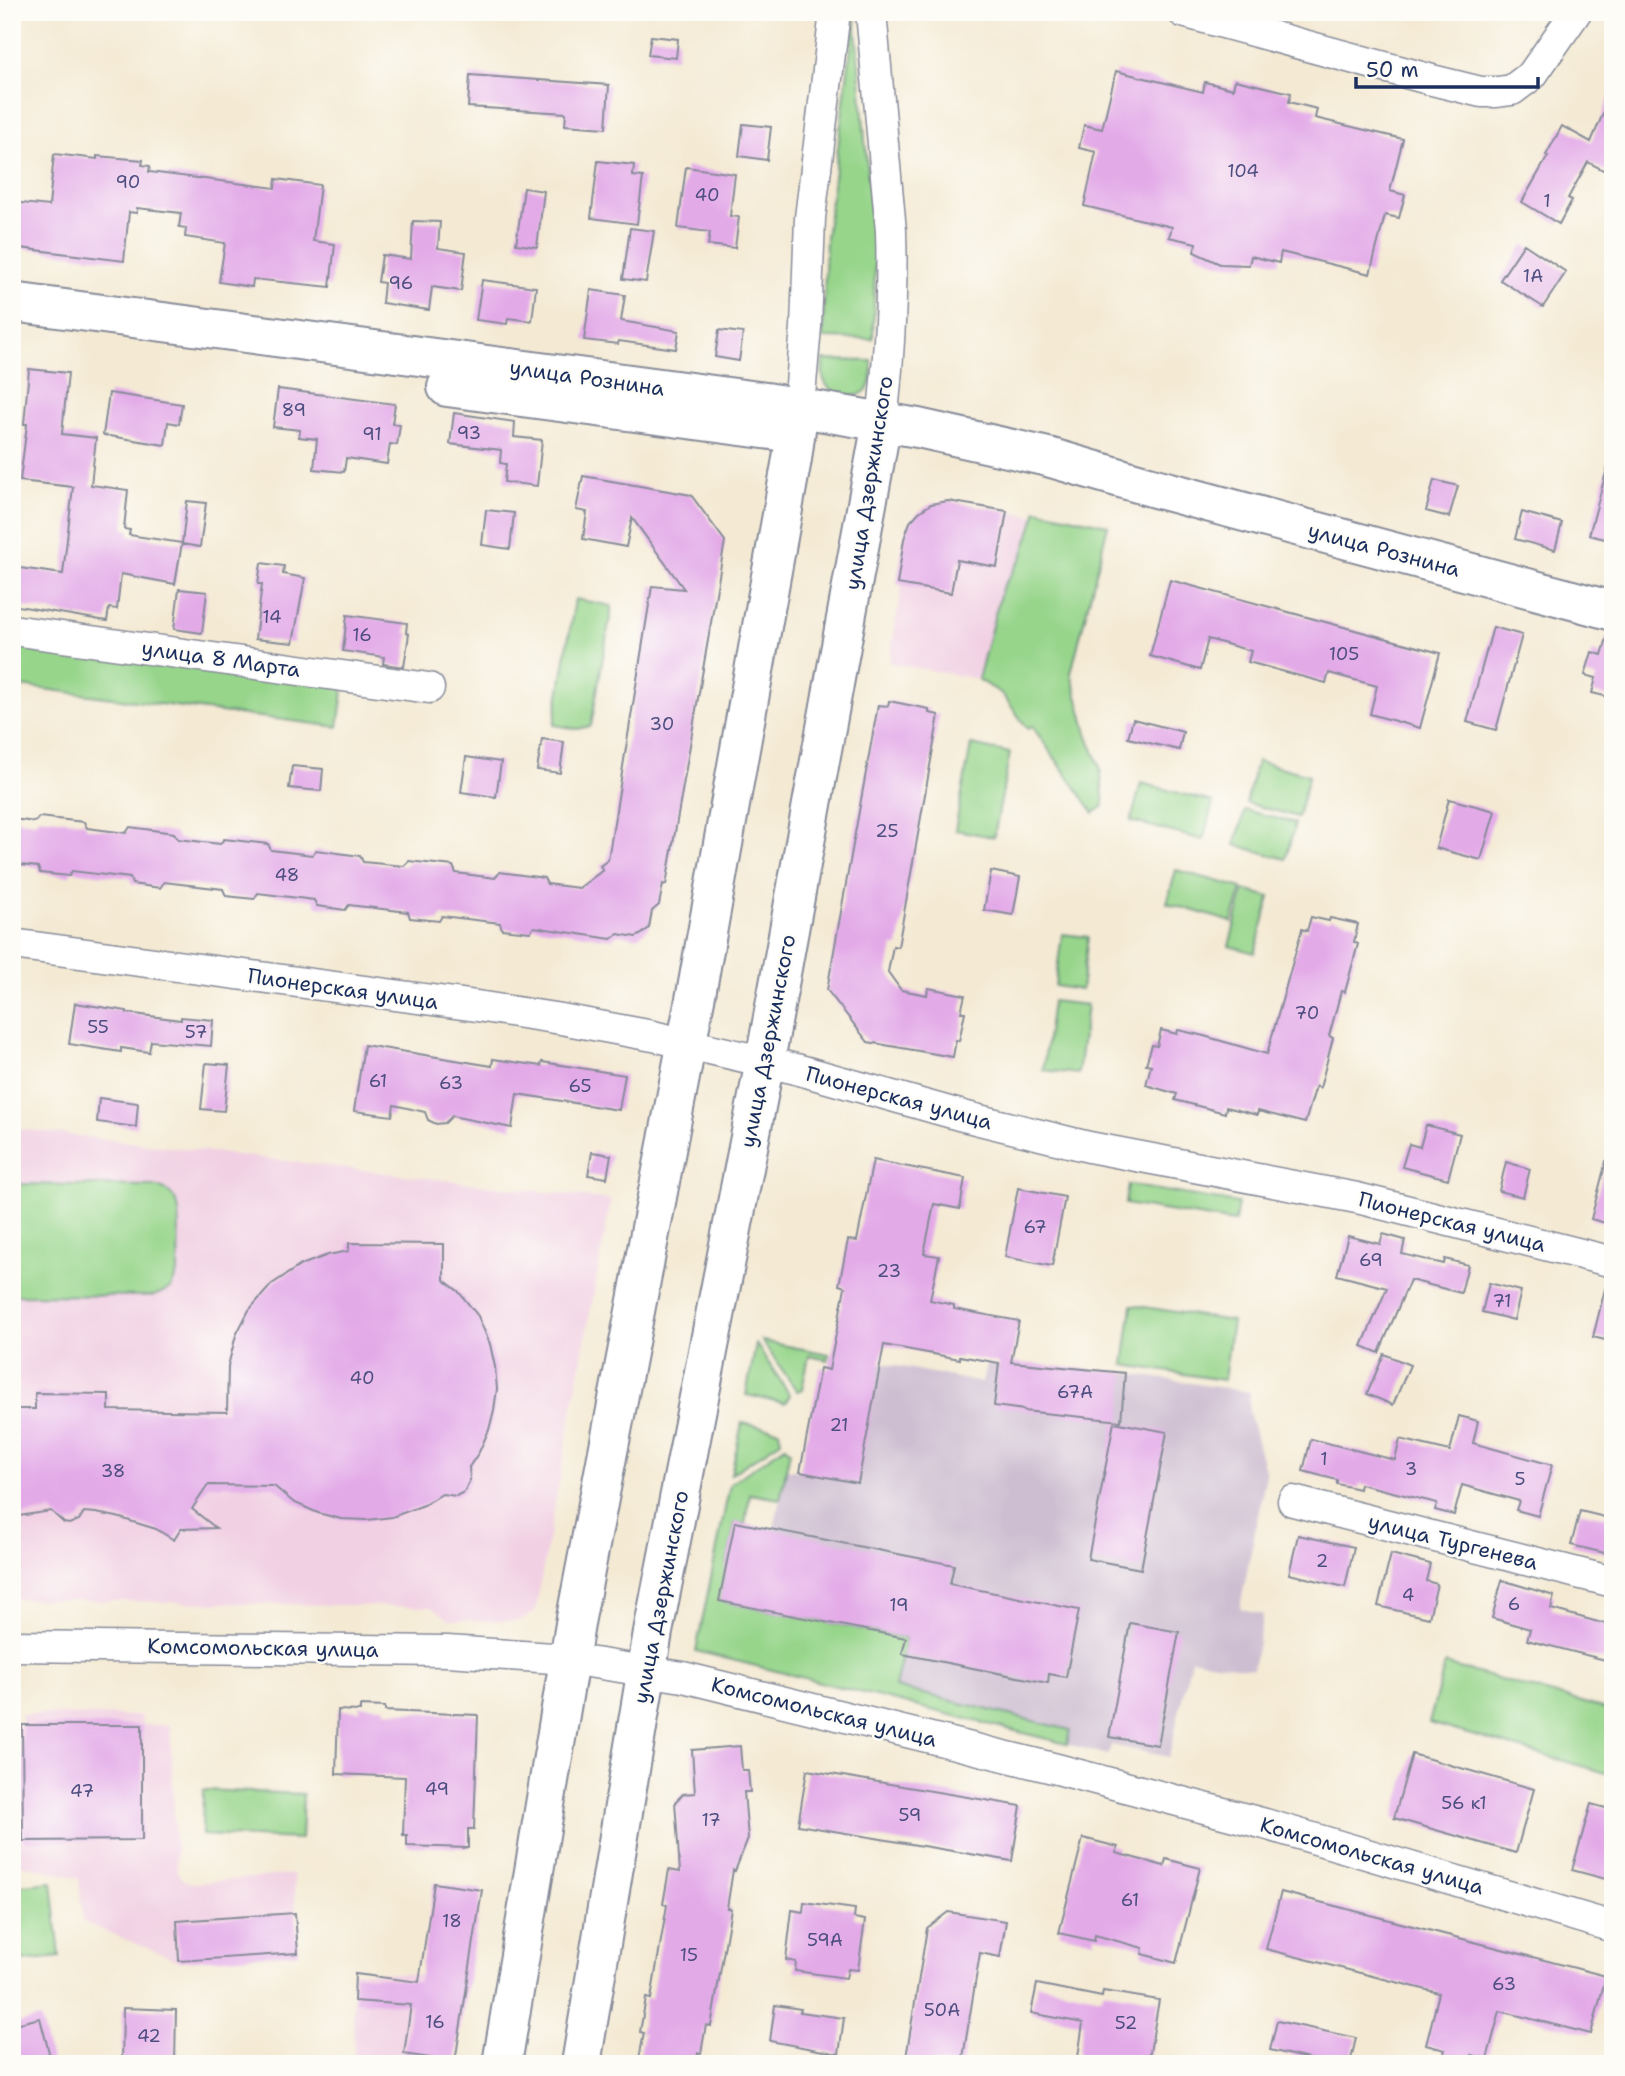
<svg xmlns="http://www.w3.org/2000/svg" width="1625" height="2076" viewBox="0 0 1625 2076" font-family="'Shantell Sans',sans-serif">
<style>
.built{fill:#f1d0e3}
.industrial{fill:#cebed1}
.green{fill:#97d58b;stroke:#598274;stroke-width:2}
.building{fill:#e3aae8}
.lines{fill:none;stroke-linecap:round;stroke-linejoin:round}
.minor-casing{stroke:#888c99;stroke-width:33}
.major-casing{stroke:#888c99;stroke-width:42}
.minor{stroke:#fff;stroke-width:30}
.major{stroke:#fff;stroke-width:38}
.labels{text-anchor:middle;stroke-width:5;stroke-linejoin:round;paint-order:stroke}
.number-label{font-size:18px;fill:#4d4e80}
.street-label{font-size:21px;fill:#1b2f5e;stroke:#fdfcf7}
</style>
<rect width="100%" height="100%" fill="#fdfcf7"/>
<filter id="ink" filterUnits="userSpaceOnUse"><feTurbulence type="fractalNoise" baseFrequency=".0143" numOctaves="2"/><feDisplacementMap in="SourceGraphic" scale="14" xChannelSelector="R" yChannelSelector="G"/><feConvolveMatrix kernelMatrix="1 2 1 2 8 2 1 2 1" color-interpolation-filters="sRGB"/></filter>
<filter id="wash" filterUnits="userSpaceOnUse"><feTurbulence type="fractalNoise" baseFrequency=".00686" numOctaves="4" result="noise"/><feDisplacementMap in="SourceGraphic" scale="28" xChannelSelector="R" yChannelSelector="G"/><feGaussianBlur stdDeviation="1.57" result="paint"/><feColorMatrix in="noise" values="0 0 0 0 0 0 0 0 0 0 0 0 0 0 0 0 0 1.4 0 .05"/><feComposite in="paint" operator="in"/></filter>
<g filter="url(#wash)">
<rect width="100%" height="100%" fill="#f4ead4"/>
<path class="built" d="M 948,501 L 1035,516 L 1022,557 L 1002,589 L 978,679 L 889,663 L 902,585 L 897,584 L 907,531 L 910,522 L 919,512 L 931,504 Z
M 12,1128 L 611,1200 L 535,1612 L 521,1621 L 450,1620 L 431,1607 L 12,1599 Z
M 22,1714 L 141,1716 L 142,1725 L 170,1725 L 177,1871 L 181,1878 L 188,1882 L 198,1883 L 294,1874 L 298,1953 L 179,1961 L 83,1922 L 79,1878 L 12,1862 L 12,1725 L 22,1725 Z
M 353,1971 L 409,1974 L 467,1984 L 453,2064 L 354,2064 Z"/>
<path class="industrial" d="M 832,1353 L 982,1383 L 986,1364 L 1028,1369 L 1028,1364 L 1125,1373 L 1250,1392 L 1249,1411 L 1266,1474 L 1240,1608 L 1263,1615 L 1253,1669 L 1191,1659 L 1169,1757 L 1111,1745 L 1108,1755 L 1067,1744 L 1069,1730 L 895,1687 L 905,1638 L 719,1601 L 735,1522 L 774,1529 L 786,1469 L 800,1471 L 820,1368 L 829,1369 Z"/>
<path class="green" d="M 855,17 L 875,263 L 873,339 L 823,338 L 826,238 Z
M 823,360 L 872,361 C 872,370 873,381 868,388 C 858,402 831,397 825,382 C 821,376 823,367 823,360 Z
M 1037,510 L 1108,525 L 1071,673 L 1087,733 L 1100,767 L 1104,806 L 1094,813 L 1032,726 L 1028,729 L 1002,694 L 978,679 L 1002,588 L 1022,557 Z
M 575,599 L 612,606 L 591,726 L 577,729 L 554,725 Z
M 16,642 L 344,685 L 338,727 L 12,685 Z
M 971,745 L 1010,753 L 994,837 L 955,830 Z
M 1257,761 L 1309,775 L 1298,817 L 1246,803 Z
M 1141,783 L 1213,802 L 1203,840 L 1131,821 Z
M 1245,810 L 1295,823 L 1286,859 L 1235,845 Z
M 1176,870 L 1242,888 L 1232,922 L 1167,903 Z
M 1244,890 L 1270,897 L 1255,953 L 1229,946 Z
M 1062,934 L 1088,937 L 1081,990 L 1055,986 Z
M 1052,1001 L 1087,1005 L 1078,1074 L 1043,1070 Z
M 12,1184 L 153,1186 C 168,1189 176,1195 179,1211 L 178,1270 L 171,1288 L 154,1296 L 12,1295 Z
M 1128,1185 L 1238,1203 L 1235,1222 L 1125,1204 Z
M 1132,1305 L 1232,1321 L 1224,1380 L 1124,1365 Z
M 762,1341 L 829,1354 L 828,1360 L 809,1356 L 802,1389 L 797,1391 Z
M 756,1344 L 790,1395 L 785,1403 L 746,1395 Z
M 742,1423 L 779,1430 L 781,1441 L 731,1474 Z
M 785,1446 L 790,1451 L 780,1499 L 750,1494 L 745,1524 L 735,1523 L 720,1601 L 906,1638 L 895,1687 L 1070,1730 L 1067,1744 L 696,1651 L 730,1484 Z
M 1445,1664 L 1613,1711 L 1613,1775 L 1429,1723 Z
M 203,1790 L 303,1794 L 301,1839 L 202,1835 Z
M 52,1882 L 60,1957 L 12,1962 L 12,1886 Z"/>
<g id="blocks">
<path class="building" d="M 651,36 L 678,39 L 676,58 L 648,55 Z
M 1116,71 L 1203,92 L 1205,82 L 1233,89 L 1235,80 L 1291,93 L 1289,102 L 1317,109 L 1315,118 L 1403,139 L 1390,191 L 1405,195 L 1399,218 L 1385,215 L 1370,274 L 1281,252 L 1279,263 L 1251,256 L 1249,265 L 1220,264 L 1194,252 L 1196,243 L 1169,237 L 1172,227 L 1084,206 L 1096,152 L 1079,148 L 1084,125 L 1102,129 Z
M 470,75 L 609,85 L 606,128 L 565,125 L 566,113 L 468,107 Z
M 1613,90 L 1613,162 L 1607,172 L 1588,162 L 1568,198 L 1572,200 L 1559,224 L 1522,202 L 1548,156 L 1546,155 L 1562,126 L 1591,142 Z
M 743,124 L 771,127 L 767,160 L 739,156 Z
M 54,154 L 97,159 L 97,156 L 143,160 L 142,165 L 150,166 L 149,172 L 275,188 L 276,179 L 320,185 L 313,241 L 335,244 L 330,287 L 253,279 L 252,287 L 219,282 L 225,243 L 185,237 L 186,228 L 179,227 L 181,213 L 137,208 L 137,213 L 129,212 L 124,261 L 12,247 L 12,202 L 49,206 Z
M 598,161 L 634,165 L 633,176 L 643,177 L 637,224 L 591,218 Z
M 686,167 L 735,174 L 730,216 L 739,217 L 735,248 L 708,245 L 710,232 L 678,228 Z
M 524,188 L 544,191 L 537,247 L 516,244 Z
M 413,221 L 440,222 L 438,248 L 466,252 L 461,291 L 432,287 L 429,310 L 382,303 L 384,283 L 378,282 L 382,255 L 411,259 Z
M 630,228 L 654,231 L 646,282 L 623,279 Z
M 1524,244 L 1566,272 L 1543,307 L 1500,280 Z
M 482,280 L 536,287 L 532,321 L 508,318 L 507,324 L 476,320 Z
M 591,290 L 625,295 L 621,321 L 679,331 L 676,349 L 619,341 L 618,344 L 584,340 Z
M 719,330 L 743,333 L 739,361 L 715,357 Z
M 29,369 L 68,373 L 62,434 L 96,438 L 91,485 L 128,490 L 124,529 L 130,530 L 129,535 L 182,543 L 175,584 L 121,574 L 117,609 L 109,608 L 107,621 L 12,605 L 12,567 L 63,574 L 73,487 L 20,481 L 27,424 L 24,424 Z
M 278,389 L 395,404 L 392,424 L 400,425 L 397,445 L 390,444 L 387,464 L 346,458 L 344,472 L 314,469 L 317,439 L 299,437 L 300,430 L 273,427 Z
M 109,393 L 182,404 L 179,424 L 168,422 L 165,445 L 103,435 Z
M 454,413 L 515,422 L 514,437 L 542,440 L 537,486 L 504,482 L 506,464 L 500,463 L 501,450 L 450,444 Z
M 1607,469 L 1613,470 L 1613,541 L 1589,535 Z
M 583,476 L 691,495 L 725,541 L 666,885 L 663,884 L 659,905 L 652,911 L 649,928 L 642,934 L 636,937 L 618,934 L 611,939 L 534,927 L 530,932 L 502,929 L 500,923 L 442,916 L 439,921 L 410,918 L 408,912 L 349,905 L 345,910 L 317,906 L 314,900 L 258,893 L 254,899 L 226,896 L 223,889 L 164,882 L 160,888 L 132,884 L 130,878 L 72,871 L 69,876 L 40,873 L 38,867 L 12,864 L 12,819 L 35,822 L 39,817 L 84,822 L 87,828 L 126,833 L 130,827 L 174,833 L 178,839 L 220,844 L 224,839 L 268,844 L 271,850 L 312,855 L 316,850 L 360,856 L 363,862 L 404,866 L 409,861 L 453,866 L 456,873 L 495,878 L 500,872 L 544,878 L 547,884 L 579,888 L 603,870 L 600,866 L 608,860 L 652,586 L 684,589 L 632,518 L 626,547 L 583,539 L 587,512 L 576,510 Z
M 1434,480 L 1458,486 L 1449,517 L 1426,511 Z
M 187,501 L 206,503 L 200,547 L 182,544 Z
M 948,501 L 1007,511 L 997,567 L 957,560 L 951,593 L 897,584 L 904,539 L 910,522 L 919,512 L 931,504 Z
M 486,510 L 514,513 L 510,549 L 482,545 Z
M 1522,512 L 1562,523 L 1555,550 L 1515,539 Z
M 261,563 L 284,566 L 283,574 L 305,578 L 293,643 L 255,639 L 262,584 L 258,584 Z
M 1170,580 L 1440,653 L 1420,728 L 1370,714 L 1377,686 L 1329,673 L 1326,683 L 1248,662 L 1251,651 L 1208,639 L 1200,670 L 1150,656 Z
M 179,589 L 207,592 L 202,633 L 174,629 Z
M 347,615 L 407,623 L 406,633 L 409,634 L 404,667 L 383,664 L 384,657 L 343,651 Z
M 1493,627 L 1522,635 L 1496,730 L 1467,722 Z
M 1607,638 L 1613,639 L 1613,698 L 1592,693 L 1596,678 L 1585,675 L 1592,652 L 1602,655 Z
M 889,701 L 929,709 L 929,713 L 939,715 L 898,947 L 893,946 L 888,972 L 901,990 L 927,995 L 928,988 L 965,995 L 961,1012 L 965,1012 L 959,1041 L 956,1040 L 953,1057 L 868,1042 L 827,990 L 878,705 L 888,706 Z
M 1133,719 L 1183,732 L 1179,750 L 1128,738 Z
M 542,739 L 564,742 L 560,773 L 537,770 Z
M 466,757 L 501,762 L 496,797 L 461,792 Z
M 292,766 L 323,769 L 321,791 L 289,788 Z
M 1449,799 L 1495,811 L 1481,860 L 1436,848 Z
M 991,871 L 1020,877 L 1013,915 L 984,910 Z
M 1311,917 L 1329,921 L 1330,918 L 1358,924 L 1354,942 L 1358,944 L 1345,992 L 1341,991 L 1335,1014 L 1329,1036 L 1333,1038 L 1320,1088 L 1316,1086 L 1305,1123 L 1258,1111 L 1257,1115 L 1226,1107 L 1225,1113 L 1175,1100 L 1177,1094 L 1146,1085 L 1151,1065 L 1146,1064 L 1152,1045 L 1157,1046 L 1161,1030 L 1177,1034 L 1178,1030 L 1204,1036 L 1267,1054 L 1302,929 L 1307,931 Z
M 75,1003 L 127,1011 L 127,1013 L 181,1020 L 181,1017 L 213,1020 L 211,1046 L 151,1041 L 149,1052 L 121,1048 L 121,1052 L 69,1044 Z
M 364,1045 L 492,1066 L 493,1059 L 541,1066 L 542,1062 L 625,1075 L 619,1110 L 517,1094 L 512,1128 L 452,1116 L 445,1123 L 436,1124 L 428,1120 L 425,1112 L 394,1105 L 392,1116 L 354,1111 Z
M 206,1063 L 229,1065 L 224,1111 L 201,1109 Z
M 99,1098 L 138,1103 L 136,1127 L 97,1122 Z
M 1426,1125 L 1460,1134 L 1448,1179 L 1402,1167 L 1409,1144 L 1420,1147 Z
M 592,1152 L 611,1155 L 607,1178 L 588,1175 Z
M 873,1160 L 965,1178 L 960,1209 L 934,1204 L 924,1254 L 939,1256 L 930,1300 L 954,1305 L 954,1309 L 1019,1321 L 1011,1362 L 1125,1373 L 1121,1421 L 1024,1411 L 1024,1410 L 994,1406 L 999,1363 L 960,1356 L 960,1359 L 884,1345 L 858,1483 L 800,1472 L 820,1368 L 829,1370 L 845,1287 L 839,1285 L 848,1240 L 857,1241 Z
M 1606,1161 L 1613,1162 L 1613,1225 L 1591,1219 Z
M 1506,1162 L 1530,1169 L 1523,1197 L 1499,1191 Z
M 1018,1188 L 1065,1197 L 1052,1266 L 1005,1257 Z
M 1383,1234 L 1405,1240 L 1402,1254 L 1444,1264 L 1445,1259 L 1468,1265 L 1461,1293 L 1410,1280 L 1379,1353 L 1362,1346 L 1387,1288 L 1337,1275 L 1348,1236 L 1380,1244 Z
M 349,1243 L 444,1244 L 444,1280 L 458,1291 L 478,1316 L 490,1344 L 495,1367 L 497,1389 L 494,1410 L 489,1430 L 479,1452 L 469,1467 L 470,1480 L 464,1492 L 456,1496 L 442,1494 L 424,1505 L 392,1517 L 367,1520 L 341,1519 L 318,1513 L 293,1502 L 274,1486 L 208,1485 L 192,1509 L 216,1528 L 181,1529 L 174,1540 L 156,1529 L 117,1517 L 96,1513 L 84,1512 L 79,1520 L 69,1524 L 64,1523 L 51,1511 L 12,1517 L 12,1409 L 35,1409 L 35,1393 L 109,1394 L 109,1410 L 227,1412 L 228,1366 L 236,1335 L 249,1310 L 272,1284 L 301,1265 L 328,1255 L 349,1251 Z
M 1489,1283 L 1521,1291 L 1514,1320 L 1482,1312 Z
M 1606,1285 L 1613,1286 L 1613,1342 L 1593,1337 Z
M 1384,1354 L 1410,1365 L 1393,1405 L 1367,1394 Z
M 1459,1416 L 1478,1421 L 1473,1443 L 1552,1465 L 1538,1516 L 1516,1510 L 1519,1501 L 1462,1485 L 1454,1515 L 1435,1510 L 1437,1503 L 1360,1484 L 1359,1489 L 1337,1484 L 1337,1480 L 1303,1471 L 1311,1439 L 1395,1460 L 1400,1439 L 1450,1451 Z
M 1114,1422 L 1167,1432 L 1141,1569 L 1088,1559 Z
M 1580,1511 L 1613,1519 L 1613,1555 L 1571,1545 Z
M 735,1522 L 954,1565 L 950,1584 L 1079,1610 L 1066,1677 L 1049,1674 L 1048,1683 L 902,1654 L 906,1638 L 719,1601 Z
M 1298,1535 L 1354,1547 L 1345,1587 L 1289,1574 Z
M 1391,1554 L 1430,1564 L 1426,1581 L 1437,1584 L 1429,1618 L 1378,1606 Z
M 1502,1580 L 1554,1596 L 1551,1609 L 1613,1626 L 1613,1662 L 1527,1640 L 1530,1629 L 1492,1618 Z
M 1130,1623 L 1179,1632 L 1158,1745 L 1109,1737 Z
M 360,1706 L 385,1707 L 385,1711 L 478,1715 L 474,1829 L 468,1829 L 468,1848 L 407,1846 L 407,1835 L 403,1835 L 405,1777 L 336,1774 L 338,1710 L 360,1711 Z
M 22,1725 L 142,1725 L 142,1840 L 23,1841 Z
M 740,1746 L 742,1770 L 748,1770 L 750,1792 L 744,1792 L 748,1838 L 735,1871 L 733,1870 L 727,1908 L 731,1909 L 711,2026 L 706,2025 L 701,2053 L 698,2053 L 696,2064 L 638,2064 L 644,2033 L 640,2032 L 646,1998 L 651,1999 L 667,1905 L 663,1904 L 669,1870 L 680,1872 L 675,1802 L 683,1794 L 695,1793 L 692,1750 Z
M 1412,1754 L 1534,1789 L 1516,1853 L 1394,1818 Z
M 807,1770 L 1021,1806 L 1012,1861 L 798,1825 Z
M 1591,1804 L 1613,1810 L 1613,1881 L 1572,1870 Z
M 1083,1838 L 1118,1847 L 1116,1853 L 1164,1866 L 1166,1859 L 1200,1868 L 1176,1963 L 1142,1954 L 1143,1948 L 1095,1935 L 1094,1941 L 1059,1933 Z
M 434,1883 L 482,1890 L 455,2062 L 404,2054 L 411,2005 L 354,2001 L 355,1974 L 419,1982 Z
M 1281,1892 L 1606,1976 L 1591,2034 L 1500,2011 L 1487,2059 L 1471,2055 L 1469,2064 L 1466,2064 L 1443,2058 L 1445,2050 L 1426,2045 L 1439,1993 L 1266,1949 Z
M 804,1902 L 855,1909 L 854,1918 L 865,1920 L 858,1970 L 848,1969 L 846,1978 L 795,1971 L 796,1962 L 786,1960 L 792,1910 L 803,1912 Z
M 948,1912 L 1006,1921 L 1000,1957 L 980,1953 L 962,2064 L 905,2064 L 927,1928 Z
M 295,1913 L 298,1953 L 179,1961 L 177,1921 Z
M 1037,1984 L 1102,1997 L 1103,1991 L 1159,2000 L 1148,2064 L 1077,2064 L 1083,2023 L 1031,2013 Z
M 775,2005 L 801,2009 L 800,2012 L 844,2018 L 839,2054 L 770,2041 Z
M 123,2008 L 176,2010 L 175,2064 L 122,2064 Z
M 40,2018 L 52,2064 L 12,2064 L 12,2025 Z
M 1277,2021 L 1356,2038 L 1350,2064 L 1330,2064 L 1270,2050 Z"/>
</g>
</g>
<g filter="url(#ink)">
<use href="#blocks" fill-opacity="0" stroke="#888c99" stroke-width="2"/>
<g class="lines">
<g class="minor-casing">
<path id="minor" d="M 871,12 L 891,231 C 893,295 889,358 882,422
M 1183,12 L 1432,80 L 1481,92 L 1497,92 L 1512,90 L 1532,75 L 1576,12
M 799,407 L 806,327 L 810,218 L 835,12
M 12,630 L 429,688
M 12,944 L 477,1006 L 561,1019 L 653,1036 L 796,1069 L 963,1116 L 1089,1147 L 1357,1198 L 1613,1262
M 1293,1501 L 1613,1582
M 12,1646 L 447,1651 L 569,1659 L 683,1677 L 1057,1769 L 1265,1824 L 1613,1927"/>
</g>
<g class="major-casing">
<path id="major" d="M 12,302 L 766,402 L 918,428 L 1048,457 L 1155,488 L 1613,611
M 447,387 L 794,433
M 502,2064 L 576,1618 L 697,989 L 792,459 L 799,407
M 581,2064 L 653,1632 L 765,1061 L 882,422"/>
</g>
<use href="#minor" class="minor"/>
<use href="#major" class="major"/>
</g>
</g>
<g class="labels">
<g class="number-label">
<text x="1243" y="177">104</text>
<text x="128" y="188">90</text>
<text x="707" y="201">40</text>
<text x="1547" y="207">1</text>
<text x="1533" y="282">1А</text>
<text x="401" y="289">96</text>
<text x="294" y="416">89</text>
<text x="469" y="439">93</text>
<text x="372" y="440">91</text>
<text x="272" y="623">14</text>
<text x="362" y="641">16</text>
<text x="1344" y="660">105</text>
<text x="662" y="730">30</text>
<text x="887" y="837">25</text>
<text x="287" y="881">48</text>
<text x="1307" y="1019">70</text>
<text x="98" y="1033">55</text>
<text x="196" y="1038">57</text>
<text x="378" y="1087">61</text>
<text x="451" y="1089">63</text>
<text x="580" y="1092">65</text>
<text x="1035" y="1233">67</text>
<text x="1371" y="1266">69</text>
<text x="889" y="1277">23</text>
<text x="1502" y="1307">71</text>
<text x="362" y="1384">40</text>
<text x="1075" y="1398">67А</text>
<text x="839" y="1431">21</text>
<text x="1324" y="1465">1</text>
<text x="1411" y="1475">3</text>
<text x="113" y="1477">38</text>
<text x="1520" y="1485">5</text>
<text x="1322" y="1567">2</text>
<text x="1408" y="1601">4</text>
<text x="1514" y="1610">6</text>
<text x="899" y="1611">19</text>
<text x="437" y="1795">49</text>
<text x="82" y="1797">47</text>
<text x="1464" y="1809">56 к1</text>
<text x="910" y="1821">59</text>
<text x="711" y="1826">17</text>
<text x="1130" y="1906">61</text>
<text x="452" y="1927">18</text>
<text x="825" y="1946">59А</text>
<text x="689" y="1961">15</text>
<text x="1504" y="1990">63</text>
<text x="942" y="2016">50А</text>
<text x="435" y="2028">16</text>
<text x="1126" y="2029">52</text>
<text x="149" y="2042">42</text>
</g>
<g class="street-label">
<text transform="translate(587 378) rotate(8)" y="7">улица Рознина</text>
<text transform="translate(869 483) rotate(-81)" y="7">улица Дзержинского</text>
<text transform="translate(1384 550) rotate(15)" y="7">улица Рознина</text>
<text transform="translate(221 659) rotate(8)" y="7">улица 8 Марта</text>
<text transform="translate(343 989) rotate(8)" y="7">Пионерская улица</text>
<text transform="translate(768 1041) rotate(-79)" y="7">улица Дзержинского</text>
<text transform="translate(899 1098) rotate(15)" y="7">Пионерская улица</text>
<text transform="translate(1452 1222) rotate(14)" y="7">Пионерская улица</text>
<text transform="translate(1453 1542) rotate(14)" y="7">улица Тургенева</text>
<text transform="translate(661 1597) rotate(-79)" y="7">улица Дзержинского</text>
<text transform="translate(263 1648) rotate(1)" y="7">Комсомольская улица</text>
<text transform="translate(824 1712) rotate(14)" y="7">Комсомольская улица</text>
<text transform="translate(1372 1856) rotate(16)" y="7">Комсомольская улица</text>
</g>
</g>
<rect width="1625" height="2076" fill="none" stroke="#fdfcf7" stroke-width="42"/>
<path d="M1356 77v10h182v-10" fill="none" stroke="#1b2f5e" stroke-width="3.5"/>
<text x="1366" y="77" font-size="21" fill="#1b2f5e" stroke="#fdfcf7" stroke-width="5" paint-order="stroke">50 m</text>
</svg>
